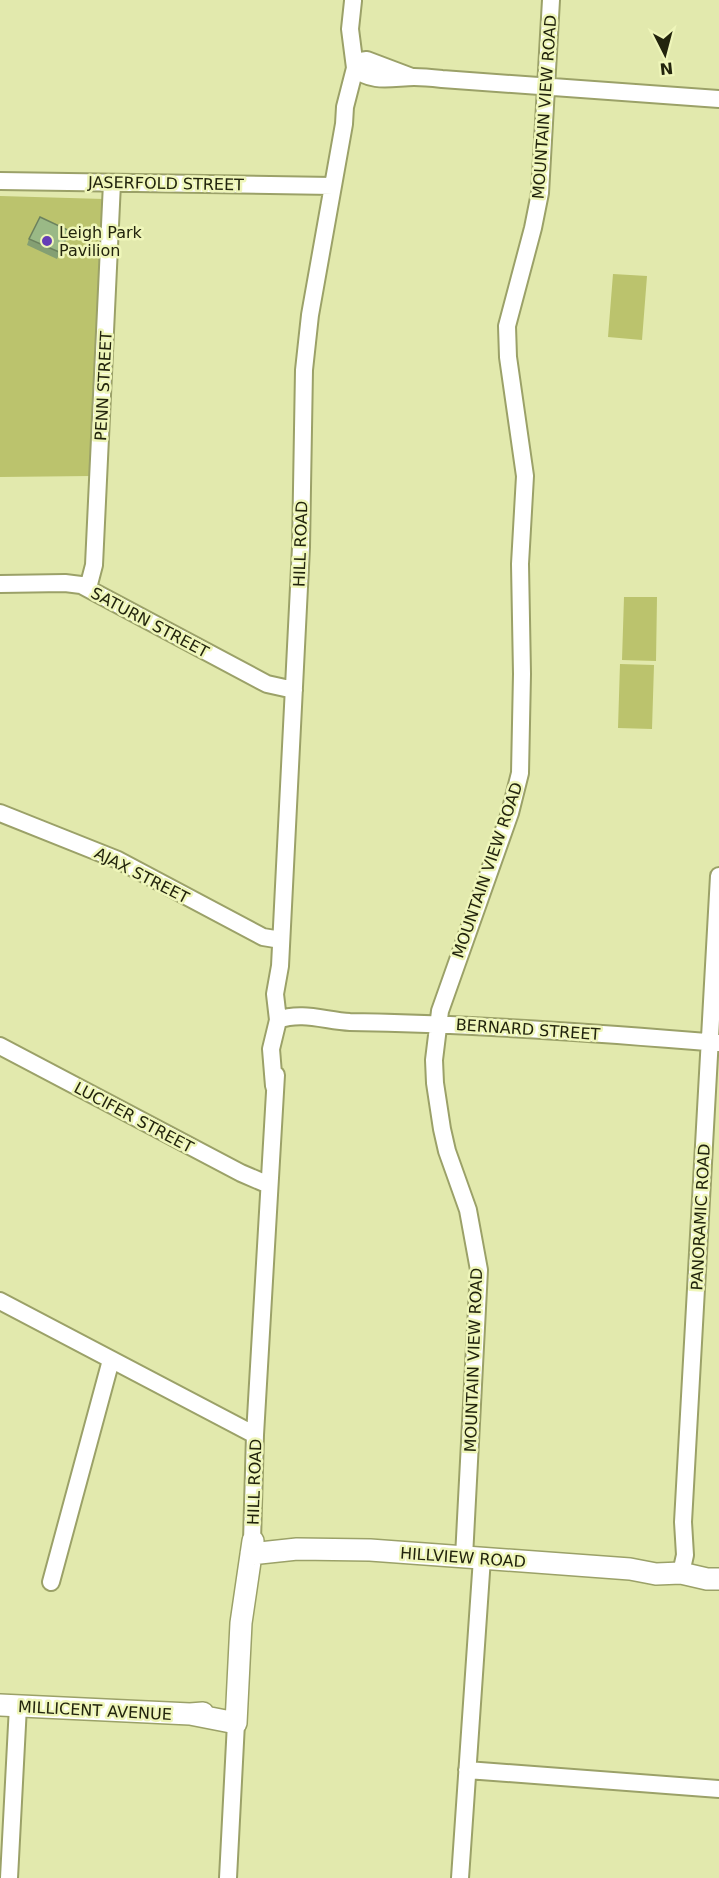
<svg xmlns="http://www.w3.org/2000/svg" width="719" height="1878" viewBox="0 0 719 1878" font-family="'DejaVu Sans',sans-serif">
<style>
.park{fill:#bbc36d}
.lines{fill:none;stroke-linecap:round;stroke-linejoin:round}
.minor-casing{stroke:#9ba168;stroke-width:20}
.tertiary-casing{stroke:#9ba168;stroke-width:24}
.minor{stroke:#fff;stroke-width:16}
.tertiary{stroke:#fff;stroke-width:21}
.wall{fill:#849f73}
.building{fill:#9ab986;stroke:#6c825e;stroke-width:1.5}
.poi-dot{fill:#653eb6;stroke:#eff6ba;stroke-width:2}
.labels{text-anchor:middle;stroke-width:5;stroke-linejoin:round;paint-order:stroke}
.street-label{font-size:16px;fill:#22240d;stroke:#eff6ba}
.poi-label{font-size:16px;fill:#22240d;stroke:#eff6ba;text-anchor:start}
</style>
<rect width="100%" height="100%" fill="#e2e9ad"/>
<path class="park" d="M 0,196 L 104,199 L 91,476 L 0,477 Z
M 613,274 L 647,276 L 642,340 L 608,337 Z
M 624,597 L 657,597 L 656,661 L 622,660 Z
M 620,664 L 654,665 L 652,729 L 618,728 Z"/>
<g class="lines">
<g class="minor-casing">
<path id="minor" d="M 412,77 L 367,60 L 360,61 L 355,68 C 371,84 394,77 414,77 C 423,77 433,78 442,79 L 719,99
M 0,181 L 333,186
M 0,584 L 65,583 L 81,585 L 267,684 L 294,690
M 88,588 L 94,565 L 112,183
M 0,813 L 118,860 L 263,937 L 281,940
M 278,1020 C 302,1011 326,1021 350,1022 C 473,1024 596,1033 719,1043
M 0,1046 L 241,1173 L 269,1185
M 274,1086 L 271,1049 L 278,1020 L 275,994 L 280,966 L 301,547 L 304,370 L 310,315 L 344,124 L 345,107 L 355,68 L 350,29 L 353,1
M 0,1301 L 255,1435
M 252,1541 L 255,1435 L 276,1075
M 464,1557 L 479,1270 L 468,1210 L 447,1151 L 442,1129 L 435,1083 L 434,1060 L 440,1011 L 510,813 L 520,773 L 522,674 L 520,564 L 525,476 L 508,357 L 507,326 L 533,228 L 540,193 L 551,0
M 681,1573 L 685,1555 L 683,1522 L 719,876
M 51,1582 L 111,1360
M 467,1770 L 719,1789
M 9,1878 L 18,1706
M 228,1878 L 236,1723
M 460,1878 L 482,1558"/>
</g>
<g class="tertiary-casing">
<path id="tertiary" d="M 251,1554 L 297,1549 L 370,1550 L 630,1569 L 656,1574 L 681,1573 L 707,1579 L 719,1579
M 0,1705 L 190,1714 L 203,1713
M 190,1714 L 236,1723 L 241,1623 L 253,1541"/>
</g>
<use href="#minor" class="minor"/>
<use href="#tertiary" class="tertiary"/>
</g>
<path class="wall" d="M 70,231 L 57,259 L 27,245 L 29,239 Z"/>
<path class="building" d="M 40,217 L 70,231 L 59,252 L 29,239 Z"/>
<circle class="poi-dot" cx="47" cy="241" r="6"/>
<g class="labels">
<g class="street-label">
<text transform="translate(544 107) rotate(-86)" y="6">MOUNTAIN VIEW ROAD</text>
<text transform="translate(166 183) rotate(1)" y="6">JASERFOLD STREET</text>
<text transform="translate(103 386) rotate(-87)" y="6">PENN STREET</text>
<text transform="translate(300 544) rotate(-88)" y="6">HILL ROAD</text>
<text transform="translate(150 622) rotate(28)" y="6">SATURN STREET</text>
<text transform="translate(487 870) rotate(-71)" y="6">MOUNTAIN VIEW ROAD</text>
<text transform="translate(142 875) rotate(27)" y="6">AJAX STREET</text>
<text transform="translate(528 1029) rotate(4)" y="6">BERNARD STREET</text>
<text transform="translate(134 1117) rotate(28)" y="6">LUCIFER STREET</text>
<text transform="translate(700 1217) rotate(-87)" y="6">PANORAMIC ROAD</text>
<text transform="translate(473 1360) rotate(-88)" y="6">MOUNTAIN VIEW ROAD</text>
<text transform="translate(254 1482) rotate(-88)" y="6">HILL ROAD</text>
<text transform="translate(463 1557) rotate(4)" y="6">HILLVIEW ROAD</text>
<text transform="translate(95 1710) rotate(3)" y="6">MILLICENT AVENUE</text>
</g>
<g class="poi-label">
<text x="59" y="238">Leigh Park<tspan x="59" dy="18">Pavilion</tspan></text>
</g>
</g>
<g transform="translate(665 54) rotate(174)" stroke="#eff6ba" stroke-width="4.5" paint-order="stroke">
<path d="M0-4.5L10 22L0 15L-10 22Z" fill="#22240d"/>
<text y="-9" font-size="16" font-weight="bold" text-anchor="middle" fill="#22240d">N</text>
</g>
</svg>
